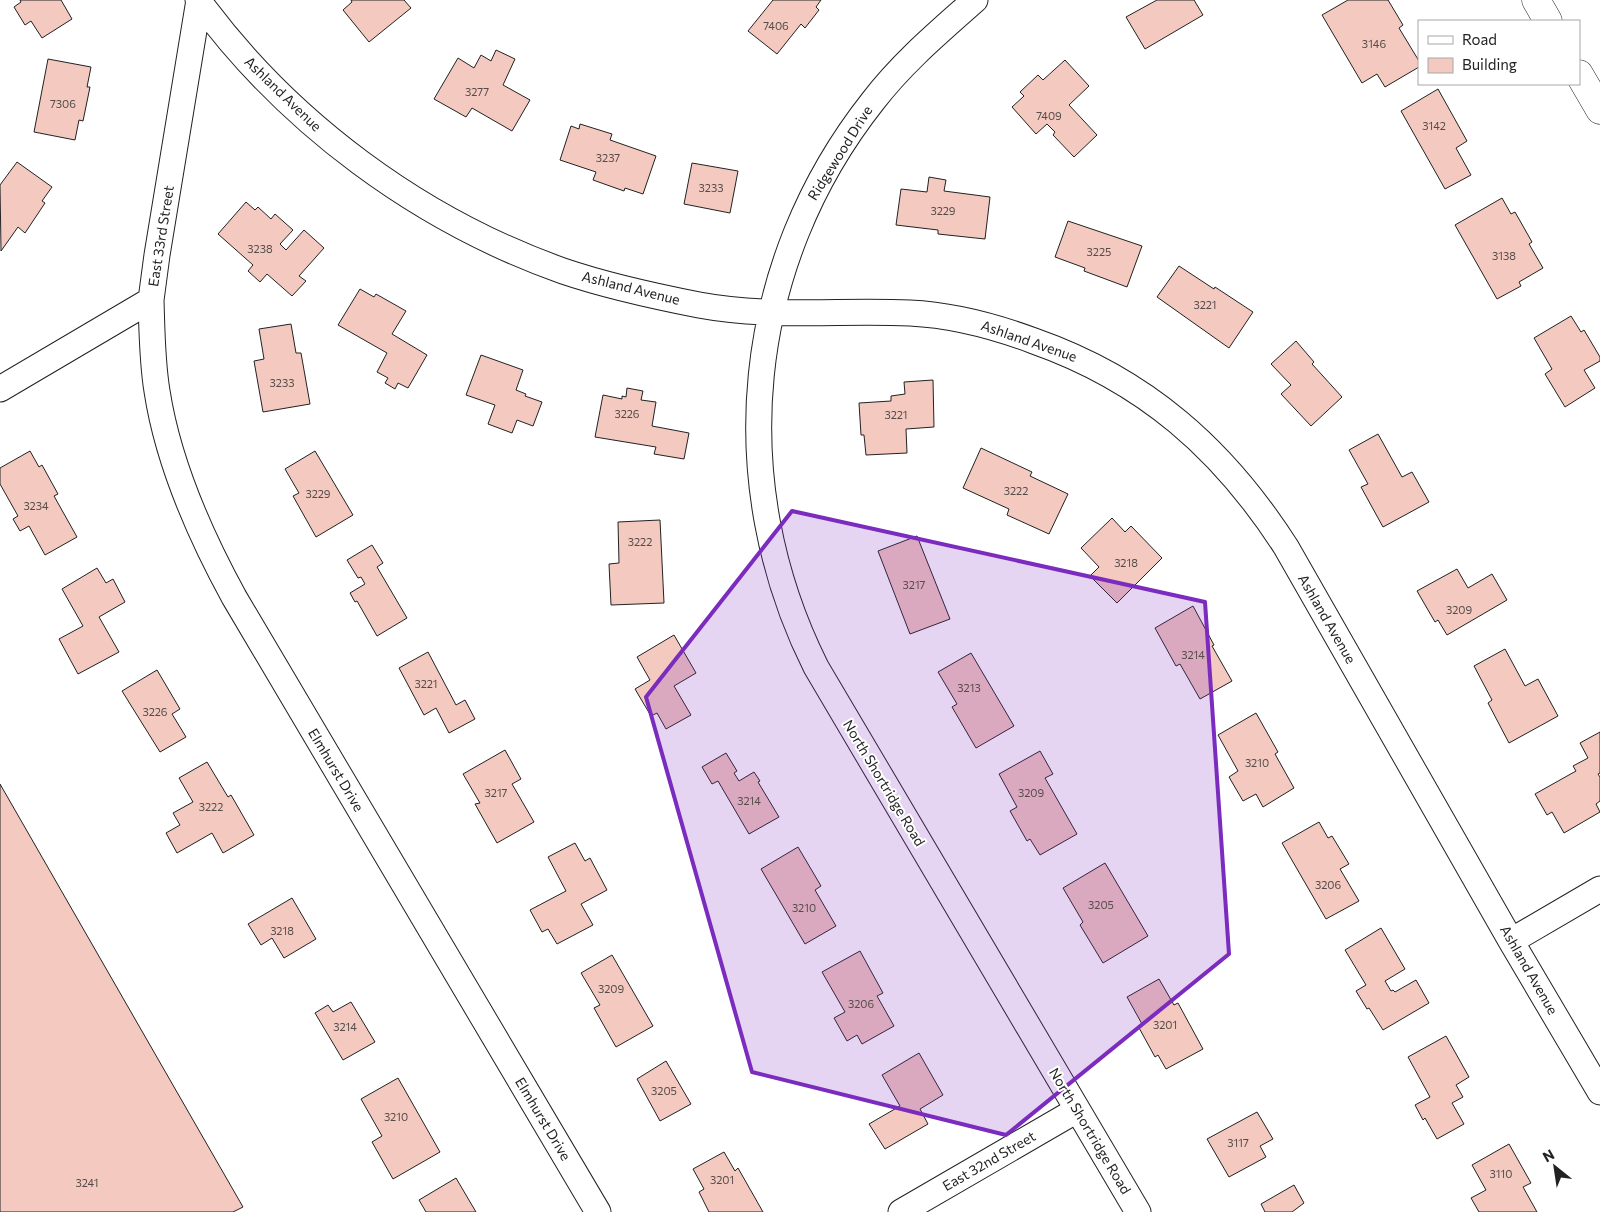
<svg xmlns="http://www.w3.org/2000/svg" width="1600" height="1212" viewBox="0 0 1600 1212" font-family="Commissioner,sans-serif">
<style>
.building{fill:#f3c9c0;stroke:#222}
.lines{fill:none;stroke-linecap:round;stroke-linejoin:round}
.minor-casing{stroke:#222;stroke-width:27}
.tertiary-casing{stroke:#222;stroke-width:29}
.minor{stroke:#fff;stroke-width:25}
.tertiary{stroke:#fff;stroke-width:28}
.marked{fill:#7b2cbf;fill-opacity:0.2;stroke:#7b2cbf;stroke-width:4;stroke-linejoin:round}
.labels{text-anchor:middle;stroke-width:4;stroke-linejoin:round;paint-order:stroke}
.number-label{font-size:11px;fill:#564c4a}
.street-label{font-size:14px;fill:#222;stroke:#fff}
</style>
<rect width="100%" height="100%" fill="#fff"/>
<path class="building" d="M 20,0 L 61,0 L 72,19 L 42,38 L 31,21 L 25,25 L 14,7 L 21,2 Z
M 351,0 L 404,0 L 411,8 L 369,42 L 343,10 L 352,2 Z
M 773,0 L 821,0 L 816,7 L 819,10 L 805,28 L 801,24 L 777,54 L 748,31 Z
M 1157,0 L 1194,0 L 1203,15 L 1145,49 L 1126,17 Z
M 1348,0 L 1388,0 L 1403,25 L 1399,28 L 1419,61 L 1419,67 L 1385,87 L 1377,74 L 1362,83 L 1322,15 Z
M 496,50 L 515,59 L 503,85 L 530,100 L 512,131 L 472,108 L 466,117 L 434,99 L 458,58 L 474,68 L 481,55 L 491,61 Z
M 48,59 L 91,67 L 87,87 L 90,87 L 83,121 L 79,120 L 75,140 L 34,132 Z
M 1065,60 L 1089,86 L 1069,105 L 1097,135 L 1074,157 L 1053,135 L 1055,132 L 1047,124 L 1036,134 L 1012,107 L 1024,96 L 1020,92 L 1038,75 L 1043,80 Z
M 1438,89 L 1467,141 L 1456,148 L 1471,175 L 1445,189 L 1401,111 Z
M 580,124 L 612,134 L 610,140 L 656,156 L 643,194 L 625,188 L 624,191 L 593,180 L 596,172 L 560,160 L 571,126 L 579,129 Z
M 17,162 L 52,187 L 42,201 L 45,203 L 25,233 L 18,227 L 1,251 L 0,185 Z
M 692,163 L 738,171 L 730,213 L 684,204 Z
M 929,177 L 946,180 L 944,191 L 990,197 L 985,239 L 938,234 L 938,230 L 896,225 L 901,189 L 927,192 Z
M 1502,198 L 1511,214 L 1515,212 L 1532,242 L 1529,244 L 1543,268 L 1519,282 L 1521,286 L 1497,299 L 1455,225 Z
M 246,202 L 255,210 L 258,207 L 271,219 L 275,214 L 293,230 L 280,244 L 286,250 L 304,230 L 324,248 L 299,276 L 306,281 L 292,296 L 267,274 L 260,282 L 248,271 L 253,265 L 218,234 Z
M 1068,221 L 1142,246 L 1127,287 L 1084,271 L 1085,268 L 1055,257 Z
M 1179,266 L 1214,289 L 1215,287 L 1253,312 L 1229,348 L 1157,297 Z
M 360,289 L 374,297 L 376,294 L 406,311 L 392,334 L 427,355 L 408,388 L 398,383 L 395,389 L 385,383 L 388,378 L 377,372 L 387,353 L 338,325 Z
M 1571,316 L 1581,332 L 1584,330 L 1600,357 L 1600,361 L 1584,370 L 1595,388 L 1565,407 L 1545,374 L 1552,369 L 1534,338 Z
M 291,324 L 296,353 L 301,353 L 310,404 L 263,412 L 254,361 L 264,359 L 259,329 Z
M 1296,341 L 1314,362 L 1312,364 L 1342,397 L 1311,426 L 1281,394 L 1291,385 L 1271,364 Z
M 481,355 L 523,370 L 516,390 L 526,394 L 525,396 L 542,402 L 533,426 L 517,420 L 512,433 L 488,424 L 495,405 L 466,395 Z
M 933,380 L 934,427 L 906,429 L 907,453 L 866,455 L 864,435 L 861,435 L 859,403 L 891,401 L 891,396 L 905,394 L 904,382 Z
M 627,388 L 643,391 L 641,400 L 656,402 L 652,426 L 689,433 L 684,459 L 654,454 L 656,447 L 595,437 L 603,395 L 622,399 L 622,396 L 626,397 Z
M 1378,434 L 1402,477 L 1412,472 L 1429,502 L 1383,527 L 1361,487 L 1368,484 L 1349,450 Z
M 981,448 L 1032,472 L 1030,476 L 1068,494 L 1049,534 L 1007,515 L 1009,509 L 963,488 Z
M 30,451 L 39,467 L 42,465 L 58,494 L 54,496 L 77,537 L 45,555 L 29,526 L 20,531 L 13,519 L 18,516 L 0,484 L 0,468 Z
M 315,451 L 353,515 L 316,537 L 293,496 L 299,493 L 285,469 Z
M 1112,518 L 1125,532 L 1131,526 L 1162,558 L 1117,603 L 1090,576 L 1099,567 L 1081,548 Z
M 660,520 L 664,603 L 611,605 L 609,564 L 619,563 L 618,522 Z
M 917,536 L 950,619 L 910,634 L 878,551 Z
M 372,545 L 383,563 L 377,567 L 407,618 L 377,636 L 357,601 L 355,602 L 350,593 L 365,584 L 361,577 L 358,578 L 347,560 Z
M 97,568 L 106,583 L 113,579 L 125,602 L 99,617 L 119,652 L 78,674 L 59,639 L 83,626 L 62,589 Z
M 1457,569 L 1468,588 L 1492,574 L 1507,600 L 1447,635 L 1438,620 L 1435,622 L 1417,591 Z
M 1193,606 L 1214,645 L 1212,646 L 1232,681 L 1200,699 L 1180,664 L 1176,666 L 1155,628 Z
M 674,635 L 696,673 L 674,686 L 691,715 L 666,729 L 657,713 L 651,716 L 635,689 L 650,680 L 637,657 Z
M 1505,649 L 1525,686 L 1538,679 L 1558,716 L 1509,743 L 1488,703 L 1492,700 L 1474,666 Z
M 428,652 L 456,705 L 465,700 L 475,719 L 449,733 L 436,708 L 424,715 L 399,668 Z
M 971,653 L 1014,726 L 976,748 L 952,707 L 957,704 L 938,672 Z
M 157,670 L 180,709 L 172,714 L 186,737 L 160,752 L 122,691 Z
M 1256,713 L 1278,752 L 1275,754 L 1294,788 L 1263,807 L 1256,794 L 1243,801 L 1229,777 L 1238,771 L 1218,735 Z
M 1600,732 L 1600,773 L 1598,774 L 1600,777 L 1600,801 L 1596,804 L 1600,812 L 1564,833 L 1552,812 L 1547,815 L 1535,794 L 1576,771 L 1573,766 L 1588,758 L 1580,743 Z
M 505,750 L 521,779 L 512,784 L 534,822 L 497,843 L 475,804 L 480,803 L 463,774 Z
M 1040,751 L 1053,774 L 1045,778 L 1077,834 L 1040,855 L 1030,839 L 1027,841 L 1010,811 L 1017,807 L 999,774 Z
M 726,753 L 737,771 L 734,773 L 739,781 L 754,772 L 760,781 L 758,782 L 779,817 L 749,834 L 718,781 L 712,784 L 702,767 Z
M 207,762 L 228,797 L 231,795 L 254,835 L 223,853 L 212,833 L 177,853 L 166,833 L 180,825 L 173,813 L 193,802 L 179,778 Z
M 0,784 L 243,1207 L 233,1212 L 0,1212 Z
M 1319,822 L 1328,838 L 1332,836 L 1349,864 L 1340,869 L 1359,901 L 1326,919 L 1282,843 Z
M 575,843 L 585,861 L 590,858 L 607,890 L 581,904 L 593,925 L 557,944 L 548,929 L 542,932 L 530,910 L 566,891 L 548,857 Z
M 798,847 L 821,886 L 815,890 L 836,926 L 805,944 L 761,869 Z
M 1105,863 L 1148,936 L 1103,963 L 1080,925 L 1083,922 L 1063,888 Z
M 292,898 L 316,939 L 284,958 L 272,938 L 261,945 L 248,924 Z
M 1381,928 L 1405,969 L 1385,981 L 1391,991 L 1393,990 L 1395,992 L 1416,980 L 1429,1003 L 1383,1030 L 1369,1008 L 1367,1009 L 1356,991 L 1366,985 L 1345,950 Z
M 860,951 L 883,993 L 877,996 L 894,1026 L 862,1044 L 857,1035 L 847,1041 L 834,1018 L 845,1012 L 822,972 Z
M 612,955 L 653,1026 L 616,1047 L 594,1008 L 600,1005 L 581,973 Z
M 1159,979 L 1174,1005 L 1178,1003 L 1203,1049 L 1166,1069 L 1158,1055 L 1155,1057 L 1138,1026 L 1142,1024 L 1127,997 Z
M 351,1002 L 375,1042 L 343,1060 L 315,1013 L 328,1005 L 333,1012 Z
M 1446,1036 L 1469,1077 L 1456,1085 L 1463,1097 L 1452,1103 L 1464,1124 L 1437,1139 L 1425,1118 L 1423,1120 L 1415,1105 L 1430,1097 L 1408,1057 Z
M 919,1053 L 943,1095 L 920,1109 L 928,1124 L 885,1149 L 869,1124 L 900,1106 L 882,1075 Z
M 666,1061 L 691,1104 L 660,1121 L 637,1079 Z
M 398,1078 L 440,1152 L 393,1179 L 372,1142 L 382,1136 L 361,1099 Z
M 1257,1112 L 1273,1139 L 1260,1146 L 1266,1157 L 1229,1177 L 1207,1139 Z
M 1509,1144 L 1531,1183 L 1523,1187 L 1537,1212 L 1479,1212 L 1471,1198 L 1486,1190 L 1472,1165 Z
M 724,1152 L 735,1171 L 738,1168 L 763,1212 L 709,1212 L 699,1192 L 704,1189 L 693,1169 Z
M 456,1178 L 476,1212 L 426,1212 L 419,1200 Z
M 1294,1185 L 1304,1203 L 1292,1212 L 1265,1212 L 1261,1204 Z"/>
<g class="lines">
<g class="minor-casing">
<path id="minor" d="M 198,0 C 288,123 419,220 563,271 C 607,286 653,296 699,305 C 769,318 840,310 910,313 C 952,315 994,326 1034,341 C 1145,380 1223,449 1286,547 L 1511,941 L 1600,1092
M 975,0 C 939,32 903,62 873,101 C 744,264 723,481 816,667 L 1138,1212
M 151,300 C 152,330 152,361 157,391 C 168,463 199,533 234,597 L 598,1212
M 0,389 L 151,300 L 157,255 L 199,0
M 1511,941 L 1600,889
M 901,1212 L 1077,1110"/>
</g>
<g class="tertiary-casing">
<path id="tertiary" d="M 1536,0 L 1548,21
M 1579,74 L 1600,110"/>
</g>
<use href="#minor" class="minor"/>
<use href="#tertiary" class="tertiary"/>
</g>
<path class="marked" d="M 792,511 L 1205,602 L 1229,954 L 1006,1135 L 752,1072 L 646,697 Z"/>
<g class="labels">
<g class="number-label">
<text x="776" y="30">7406</text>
<text x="1374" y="48">3146</text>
<text x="477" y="96">3277</text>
<text x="63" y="108">7306</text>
<text x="1049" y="120">7409</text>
<text x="1434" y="130">3142</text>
<text x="608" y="162">3237</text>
<text x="711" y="192">3233</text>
<text x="943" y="215">3229</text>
<text x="260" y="253">3238</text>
<text x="1099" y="256">3225</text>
<text x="1504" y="260">3138</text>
<text x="1205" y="309">3221</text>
<text x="282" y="387">3233</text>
<text x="627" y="418">3226</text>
<text x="896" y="419">3221</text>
<text x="1016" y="495">3222</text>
<text x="318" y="498">3229</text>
<text x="36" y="510">3234</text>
<text x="640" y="546">3222</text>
<text x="1126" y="567">3218</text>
<text x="914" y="589">3217</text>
<text x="1459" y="614">3209</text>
<text x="1193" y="659">3214</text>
<text x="426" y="688">3221</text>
<text x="969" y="692">3213</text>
<text x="155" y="716">3226</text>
<text x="1257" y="767">3210</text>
<text x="496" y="797">3217</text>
<text x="1031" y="797">3209</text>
<text x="749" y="805">3214</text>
<text x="211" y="811">3222</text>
<text x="1328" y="889">3206</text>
<text x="1101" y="909">3205</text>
<text x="804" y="912">3210</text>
<text x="282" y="935">3218</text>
<text x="611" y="993">3209</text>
<text x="861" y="1008">3206</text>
<text x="1165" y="1029">3201</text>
<text x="345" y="1031">3214</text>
<text x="664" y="1095">3205</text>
<text x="396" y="1121">3210</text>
<text x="1238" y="1147">3117</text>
<text x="1501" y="1178">3110</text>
<text x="722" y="1184">3201</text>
<text x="87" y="1187">3241</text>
</g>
<g class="street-label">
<text transform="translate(283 94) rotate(44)" y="5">Ashland Avenue</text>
<text transform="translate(840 153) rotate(-58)" y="5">Ridgewood Drive</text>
<text transform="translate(161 236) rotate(-81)" y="5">East 33rd Street</text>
<text transform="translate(631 288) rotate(14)" y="5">Ashland Avenue</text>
<text transform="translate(1029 341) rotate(19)" y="5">Ashland Avenue</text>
<text transform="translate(1327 619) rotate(60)" y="5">Ashland Avenue</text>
<text transform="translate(336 770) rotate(59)" y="5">Elmhurst Drive</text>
<text transform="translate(884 783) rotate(59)" y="5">North Shortridge Road</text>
<text transform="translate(1529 970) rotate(60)" y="5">Ashland Avenue</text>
<text transform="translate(543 1119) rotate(59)" y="5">Elmhurst Drive</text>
<text transform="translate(1090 1131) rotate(59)" y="5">North Shortridge Road</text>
<text transform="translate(989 1161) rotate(-30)" y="5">East 32nd Street</text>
</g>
</g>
<rect x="1418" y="20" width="162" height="65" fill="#ffffff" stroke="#a7a7a7"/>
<rect x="1428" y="36" width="25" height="8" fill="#ffffff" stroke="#a7a7a7"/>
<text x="1462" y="45" font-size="15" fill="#222222">Road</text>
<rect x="1428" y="58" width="25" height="15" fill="#f3c9c0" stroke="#a7a7a7"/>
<text x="1462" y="70" font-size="15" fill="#222222">Building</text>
<g transform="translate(1555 1167) rotate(330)" stroke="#ffffff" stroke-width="4" paint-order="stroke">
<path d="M0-4L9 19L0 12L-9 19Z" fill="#222222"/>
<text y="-8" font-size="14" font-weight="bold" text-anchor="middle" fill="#222222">N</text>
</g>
</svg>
